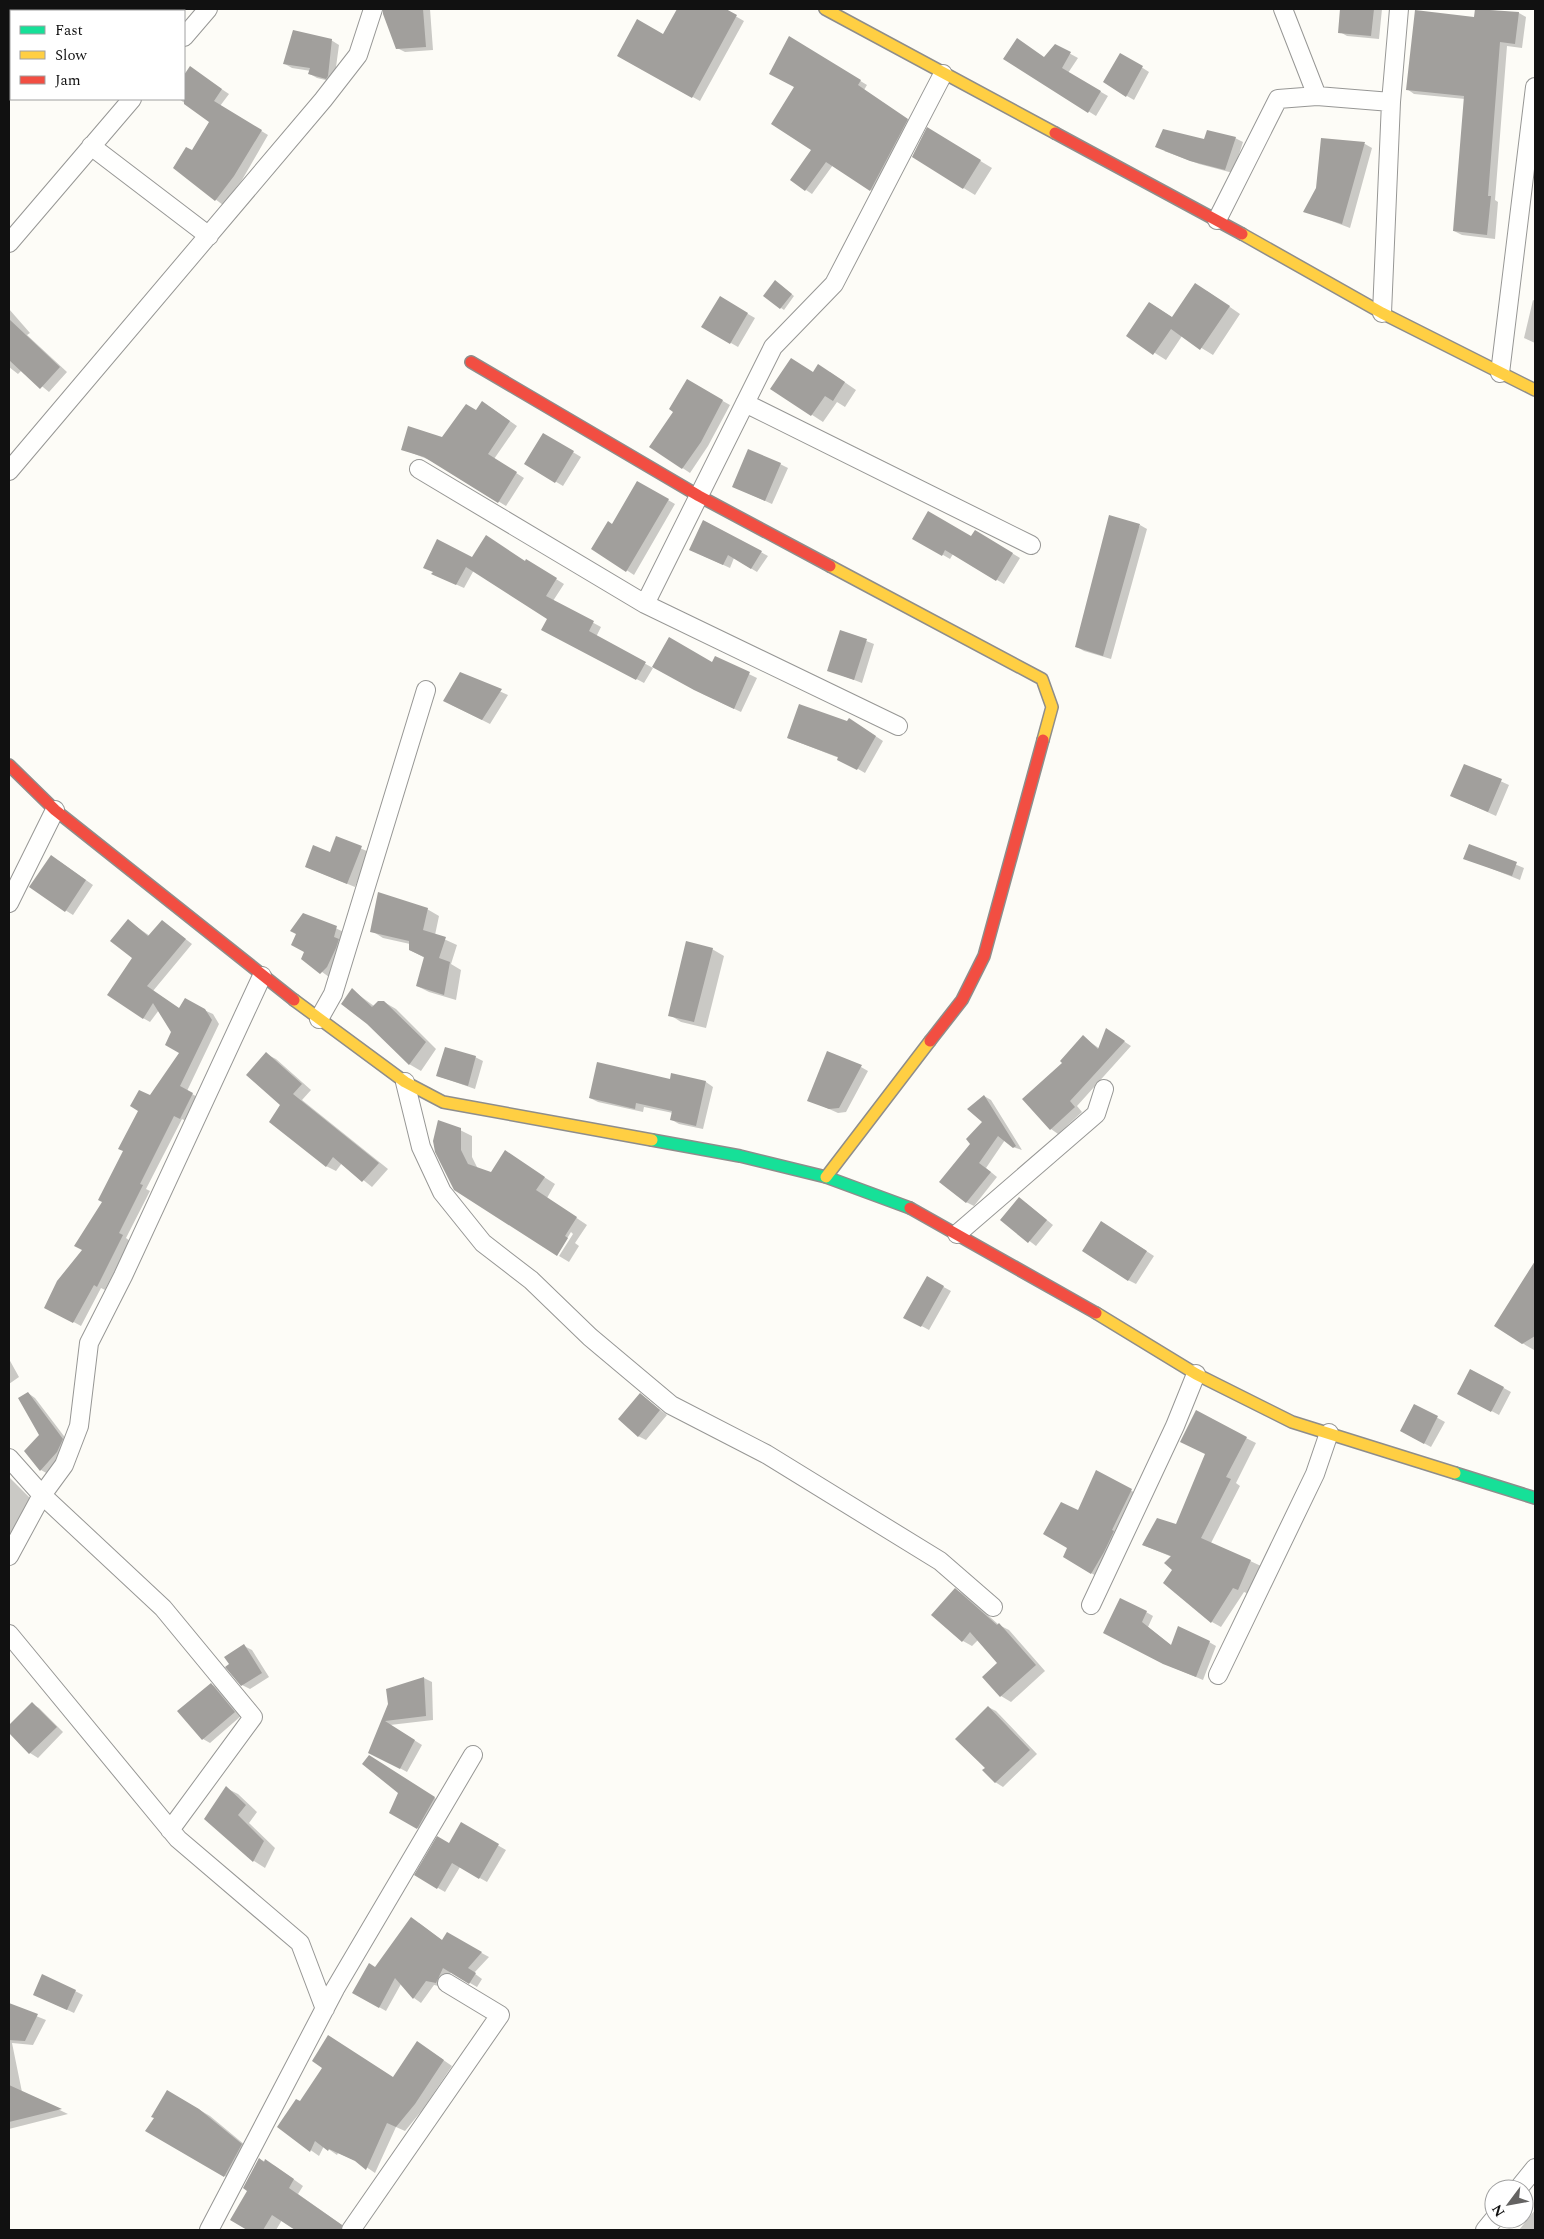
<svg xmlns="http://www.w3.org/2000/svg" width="1544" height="2239" viewBox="0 0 1544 2239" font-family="Spectral,serif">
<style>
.shadow{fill:#0003}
.building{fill:#a19f9c}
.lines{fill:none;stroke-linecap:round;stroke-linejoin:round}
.street-casing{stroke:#979795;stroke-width:20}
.fast-casing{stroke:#8e8d8b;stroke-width:14}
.slow-casing{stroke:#8e8d8b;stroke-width:14}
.jam-casing{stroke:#8e8d8b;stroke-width:14}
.street{stroke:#fffffe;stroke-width:18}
.fast{stroke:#16e098;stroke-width:11}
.slow{stroke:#ffcf43;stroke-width:11}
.jam{stroke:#f24e42;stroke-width:11}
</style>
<rect width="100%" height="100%" fill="#fdfcf7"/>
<path class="shadow" d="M 387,9 L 430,9 L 433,50 L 405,52 L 397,48 L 385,15 Z
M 679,9 L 723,9 L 744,21 L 700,101 L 618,55 L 664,36 Z
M 1342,9 L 1382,9 L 1379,39 L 1347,36 L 1340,32 Z
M 1476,9 L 1519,13 L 1526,17 L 1522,48 L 1507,46 L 1495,200 L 1498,202 L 1495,239 L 1462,235 L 1454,231 L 1465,99 L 1414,94 L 1407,89 L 1475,18 Z
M 790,38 L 867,85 L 864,90 L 914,124 L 877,194 L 833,165 L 812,194 L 806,190 L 813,150 L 795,87 Z
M 331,40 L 339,45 L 334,82 L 317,78 L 310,74 L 311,71 L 292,68 L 285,64 Z
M 1056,46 L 1078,58 L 1068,73 L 1108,96 L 1096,116 L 1005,59 L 1045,58 Z
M 1121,54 L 1149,72 L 1134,100 L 1127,96 Z
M 190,68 L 229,94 L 220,106 L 268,135 L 242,180 L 223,205 L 174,168 L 193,152 L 211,122 L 179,99 L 184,99 L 184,77 Z
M 939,136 L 992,168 L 975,195 L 913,157 Z
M 1235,138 L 1243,142 L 1233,173 L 1199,164 L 1164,151 L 1205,141 Z
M 1322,139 L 1365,144 L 1372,148 L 1350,228 L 1305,211 L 1317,188 Z
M 779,284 L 794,296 L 784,310 L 781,308 Z
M 1207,291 L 1240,314 L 1213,355 L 1182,336 L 1166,360 L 1128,336 L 1150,303 L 1173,318 Z
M 720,298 L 755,318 L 738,347 L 703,327 Z
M 1533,300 L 1535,301 L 1535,343 L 1524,338 Z
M 9,309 L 30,333 L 27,335 L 67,372 L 49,392 L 22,370 L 18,374 L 9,367 Z
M 830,372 L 856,390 L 845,407 L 837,402 L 823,422 L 772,389 L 814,373 Z
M 687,381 L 730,405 L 708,446 L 690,473 L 651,447 L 675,411 Z
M 490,407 L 517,426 L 494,459 L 524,478 L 506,506 L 432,461 L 402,449 L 443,438 L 477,411 Z
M 543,434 L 581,457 L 563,486 L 526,464 Z
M 780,464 L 788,468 L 772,504 L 741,490 Z
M 637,482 L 675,504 L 634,575 L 593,548 L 613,526 Z
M 704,521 L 768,556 L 757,572 L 734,558 L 730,568 L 697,553 Z
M 1140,525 L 1147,529 L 1111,659 L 1084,651 L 1077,647 Z
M 975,531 L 1020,558 L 1004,584 L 953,554 L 950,559 L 914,538 L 971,538 Z
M 472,558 L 527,561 L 564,584 L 553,601 L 601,627 L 596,637 L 653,668 L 644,683 L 550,633 L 548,618 L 474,570 L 464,588 L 433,574 Z
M 841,631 L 874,644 L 862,683 L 828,670 Z
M 716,658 L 757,678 L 741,712 L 703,694 L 654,666 L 713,664 Z
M 461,674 L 508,695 L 490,724 L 452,705 Z
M 848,723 L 857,724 L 883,741 L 865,773 L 839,758 L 788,738 Z
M 1465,765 L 1509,785 L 1496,816 L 1452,796 Z
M 337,838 L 369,852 L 355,887 L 306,867 L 331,853 Z
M 1469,845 L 1524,868 L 1520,880 L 1465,858 Z
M 59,861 L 93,885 L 73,915 L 65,910 Z
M 427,909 L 439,916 L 435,935 L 457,945 L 451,964 L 461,970 L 456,1000 L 429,992 L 417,986 L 425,958 L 410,950 L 410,944 L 383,938 L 372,931 Z
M 304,914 L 344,932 L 335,971 L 329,977 L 303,958 L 305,951 Z
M 128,921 L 150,936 L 162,921 L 192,944 L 153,991 L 180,1009 L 204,1010 L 213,1014 L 219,1024 L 187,1091 L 199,1098 L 188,1122 L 182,1119 L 146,1189 L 150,1191 L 126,1238 L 130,1241 L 105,1290 L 101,1288 L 81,1326 L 46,1307 L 84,1250 L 150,1096 L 181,1052 L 173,1032 L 159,1010 L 150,1022 L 143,1018 Z
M 712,949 L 724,956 L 706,1028 L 681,1022 L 670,1015 Z
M 352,990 L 374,1006 L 384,1002 L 396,1009 L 436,1049 L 421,1071 L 409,1064 Z
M 1113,1034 L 1131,1046 L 1077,1106 L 1082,1112 L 1058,1134 L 1051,1129 L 1024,1099 L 1063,1063 L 1083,1037 L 1100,1049 Z
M 266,1054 L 276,1059 L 311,1090 L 302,1100 L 388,1169 L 372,1187 L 342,1163 L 336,1171 L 326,1166 L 282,1105 Z
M 475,1057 L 483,1061 L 475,1089 L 438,1076 Z
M 861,1067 L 868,1071 L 846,1112 L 838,1113 L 809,1100 Z
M 671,1080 L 706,1082 L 713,1087 L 703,1129 L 679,1124 L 672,1120 L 673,1113 L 644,1107 L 643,1112 L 598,1102 L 590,1098 Z
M 984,1096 L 991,1100 L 1022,1150 L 1013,1147 L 1005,1140 L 986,1168 L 997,1177 L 974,1206 L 966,1202 L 972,1144 L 984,1122 Z
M 460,1130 L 472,1136 L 472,1157 L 478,1169 L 491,1173 L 516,1159 L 555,1184 L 547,1198 L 587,1225 L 575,1243 L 579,1246 L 569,1262 L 559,1256 L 573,1234 L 571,1232 L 557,1255 L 452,1185 Z
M 1026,1203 L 1053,1225 L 1036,1246 L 1002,1220 Z
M 1109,1227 L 1154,1256 L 1136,1284 L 1128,1280 Z
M 1529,1273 L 1535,1277 L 1534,1350 L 1522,1343 Z
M 927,1278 L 951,1291 L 929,1330 L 905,1317 Z
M 9,1359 L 19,1377 L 9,1384 Z
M 1471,1370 L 1511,1392 L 1499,1415 L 1458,1393 Z
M 28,1393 L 35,1398 L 70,1444 L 48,1474 L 41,1470 L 26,1451 L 41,1435 Z
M 640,1394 L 667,1415 L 646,1440 L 638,1436 Z
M 1414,1405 L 1445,1422 L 1431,1447 L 1401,1431 Z
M 1246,1438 L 1256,1443 L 1236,1483 L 1240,1486 L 1211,1543 L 1261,1566 L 1249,1594 L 1244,1592 L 1221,1627 L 1212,1622 L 1174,1569 L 1172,1557 L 1143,1545 L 1177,1526 Z
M 1097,1472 L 1141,1496 L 1101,1579 L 1065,1557 L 1079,1512 Z
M 9,1477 L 33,1501 L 9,1535 Z
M 955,1589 L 965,1595 L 999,1625 L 1009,1630 L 1045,1671 L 1011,1702 L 1001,1696 L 984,1677 L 999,1663 L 978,1640 L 972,1646 L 963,1641 Z
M 1146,1612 L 1153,1616 L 1148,1627 L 1172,1646 L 1209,1642 L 1216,1646 L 1203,1680 L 1172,1667 L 1112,1636 Z
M 244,1646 L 252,1650 L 269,1677 L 250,1689 L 242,1685 Z
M 424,1678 L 432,1682 L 433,1720 L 390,1725 L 422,1745 L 407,1772 L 370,1752 L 389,1704 L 388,1690 Z
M 211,1684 L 218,1688 L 241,1716 L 210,1743 L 203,1739 Z
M 32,1704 L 39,1708 L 63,1732 L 38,1758 L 30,1753 L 9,1732 L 9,1726 Z
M 988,1707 L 996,1711 L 1037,1754 L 1003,1787 L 995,1782 L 986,1768 Z
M 377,1761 L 441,1802 L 425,1832 L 391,1812 L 399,1793 Z
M 226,1788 L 238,1794 L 257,1812 L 249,1823 L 275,1848 L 265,1868 L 254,1861 L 205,1819 Z
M 461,1824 L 506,1850 L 487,1882 L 460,1867 L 445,1892 L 416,1875 L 449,1845 Z
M 419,1923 L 443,1941 L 447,1934 L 489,1957 L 474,1973 L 482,1979 L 477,1987 L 451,1972 L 444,1987 L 434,1985 L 421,2003 L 414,1998 L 401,1984 L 386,2011 L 354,1993 Z
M 75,1991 L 83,1995 L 74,2013 L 42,1998 Z
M 9,2005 L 46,2020 L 33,2045 L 12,2043 L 22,2092 L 68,2114 L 9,2129 Z
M 426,2048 L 452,2066 L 423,2109 L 405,2131 L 396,2127 L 375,2173 L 359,2162 L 338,2153 L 337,2155 L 324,2146 L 319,2156 L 278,2127 L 301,2103 L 394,2078 Z
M 167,2091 L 210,2116 L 251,2150 L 235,2182 L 147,2131 L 156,2118 Z
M 259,2159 L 275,2166 L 303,2186 L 298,2194 L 349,2230 L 297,2230 L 282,2220 L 276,2230 L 249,2230 L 232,2220 L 249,2190 Z
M 1535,2210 L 1535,2230 L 1519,2230 Z"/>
<path class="building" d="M 383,9 L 423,9 L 426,47 L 396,49 L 383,14 Z
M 677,9 L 726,9 L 737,15 L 692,98 L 617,56 L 637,19 L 663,34 Z
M 1340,9 L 1374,9 L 1371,36 L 1338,33 Z
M 1475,9 L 1519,12 L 1515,44 L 1500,42 L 1488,196 L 1491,196 L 1487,235 L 1453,231 L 1464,96 L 1406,90 L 1415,10 L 1474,17 Z
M 293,30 L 332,39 L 328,76 L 326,79 L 308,74 L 310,68 L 283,64 Z
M 789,36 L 861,80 L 858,85 L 908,119 L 870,191 L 826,162 L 805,191 L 790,180 L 811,150 L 771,124 L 794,87 L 769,74 Z
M 1017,38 L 1044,57 L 1055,44 L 1071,52 L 1062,68 L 1101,91 L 1088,113 L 1003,59 Z
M 1120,53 L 1143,66 L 1126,97 L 1103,82 Z
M 190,66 L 222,89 L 214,101 L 262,130 L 234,176 L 215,201 L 173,168 L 186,147 L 192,150 L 209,122 L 184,104 L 184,75 Z
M 927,127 L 981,160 L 963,189 L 912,157 Z
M 1163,129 L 1204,139 L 1207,130 L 1236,137 L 1225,170 L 1190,161 L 1155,147 Z
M 1321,138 L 1365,142 L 1342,224 L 1303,212 L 1316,188 Z
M 775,280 L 792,294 L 780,309 L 763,296 Z
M 1195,283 L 1230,306 L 1200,350 L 1171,329 L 1153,355 L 1126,336 L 1149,302 L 1172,317 Z
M 720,296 L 748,313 L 730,344 L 701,327 Z
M 9,319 L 60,367 L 40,389 L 9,360 Z
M 791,358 L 813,372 L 818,364 L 845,382 L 833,401 L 825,396 L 811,416 L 770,389 Z
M 687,379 L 723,400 L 701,442 L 682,469 L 649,447 L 673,412 L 669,409 Z
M 482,401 L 510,421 L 488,454 L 517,472 L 498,503 L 424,457 L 401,450 L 408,426 L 442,437 L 466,404 L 476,410 Z
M 543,433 L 574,451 L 555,483 L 524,464 Z
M 748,449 L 781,463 L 765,501 L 732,487 Z
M 637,481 L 669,499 L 626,572 L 591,549 L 608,521 L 612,524 Z
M 928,511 L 971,536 L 975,530 L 1013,553 L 996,581 L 945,550 L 942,556 L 912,539 Z
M 1109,515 L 1140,524 L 1103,656 L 1075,647 Z
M 703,520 L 762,551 L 751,569 L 728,555 L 723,565 L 689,550 Z
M 486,535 L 525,561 L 526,559 L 557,578 L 546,596 L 594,621 L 589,631 L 646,662 L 636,680 L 541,630 L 547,619 L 466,567 L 456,585 L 431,574 L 433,572 L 423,568 L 437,539 L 472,557 Z
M 840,630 L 867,639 L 854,680 L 827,671 Z
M 669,637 L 712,662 L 715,656 L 750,672 L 734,709 L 694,690 L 652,667 Z
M 460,672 L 502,689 L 482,720 L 443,701 Z
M 799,704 L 847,721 L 849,718 L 876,736 L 857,770 L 837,760 L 838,757 L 787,738 Z
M 1464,764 L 1502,779 L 1488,812 L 1450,796 Z
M 336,836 L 362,846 L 347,884 L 305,867 L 313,845 L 330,852 Z
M 1469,844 L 1517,862 L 1512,876 L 1463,859 Z
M 51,855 L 86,880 L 65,912 L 29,887 Z
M 378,892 L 428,908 L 423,930 L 446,937 L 439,958 L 450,962 L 444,995 L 416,986 L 424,957 L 409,950 L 409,941 L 370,932 Z
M 303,913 L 337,926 L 334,937 L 339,939 L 336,948 L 327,967 L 320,974 L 301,959 L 304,952 L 291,945 L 296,934 L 290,931 Z
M 128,919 L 148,936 L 162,920 L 186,939 L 147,986 L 179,1008 L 185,998 L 205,1009 L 212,1020 L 180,1086 L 193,1093 L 180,1119 L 174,1116 L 140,1184 L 143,1185 L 119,1233 L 123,1235 L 97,1287 L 94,1285 L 73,1323 L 44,1308 L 57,1281 L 82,1250 L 74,1246 L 102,1202 L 98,1200 L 123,1151 L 118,1149 L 138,1111 L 130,1106 L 139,1090 L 150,1095 L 179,1053 L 165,1045 L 171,1032 L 153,1003 L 143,1019 L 107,995 L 132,958 L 110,941 Z
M 686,941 L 713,948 L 694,1022 L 668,1016 Z
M 352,988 L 372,1007 L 378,1001 L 384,1001 L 426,1042 L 409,1065 L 367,1024 L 341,1004 Z
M 1106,1028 L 1125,1041 L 1070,1101 L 1075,1107 L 1050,1130 L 1022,1099 L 1062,1063 L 1060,1061 L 1083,1035 L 1098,1049 Z
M 445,1047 L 476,1056 L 468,1086 L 436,1076 Z
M 827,1051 L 862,1065 L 839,1108 L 829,1109 L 807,1101 Z
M 266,1052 L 302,1084 L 293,1094 L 379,1163 L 362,1182 L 333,1157 L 326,1167 L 269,1122 L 280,1105 L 246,1075 Z
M 597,1062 L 670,1079 L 671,1073 L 706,1081 L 696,1126 L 670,1120 L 672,1111 L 636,1103 L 635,1109 L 589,1098 Z
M 984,1095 L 1016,1146 L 1013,1148 L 998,1136 L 979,1163 L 991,1172 L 966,1203 L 939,1182 L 970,1144 L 966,1139 L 982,1122 L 967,1109 Z
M 438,1120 L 461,1128 L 461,1150 L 468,1164 L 491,1172 L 505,1150 L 545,1177 L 536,1190 L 577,1217 L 565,1236 L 568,1238 L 557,1256 L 454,1190 L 435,1152 L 433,1141 Z
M 1019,1197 L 1047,1220 L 1028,1243 L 1000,1220 Z
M 1101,1221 L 1147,1251 L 1128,1281 L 1082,1251 Z
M 1535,1261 L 1535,1336 L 1522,1344 L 1494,1326 Z
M 927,1276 L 944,1286 L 921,1327 L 903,1318 Z
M 1470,1369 L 1504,1387 L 1491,1412 L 1457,1394 Z
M 28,1392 L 63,1439 L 57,1452 L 40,1471 L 24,1451 L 39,1435 L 18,1398 Z
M 640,1393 L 660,1410 L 638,1437 L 618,1419 Z
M 1414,1404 L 1438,1416 L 1424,1444 L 1400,1431 Z
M 1196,1410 L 1247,1437 L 1226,1477 L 1231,1479 L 1201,1538 L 1251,1560 L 1238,1590 L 1233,1588 L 1211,1623 L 1163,1583 L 1172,1570 L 1164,1563 L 1171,1556 L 1142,1545 L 1157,1518 L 1176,1524 L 1205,1454 L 1180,1442 Z
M 1096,1470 L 1132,1489 L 1112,1530 L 1114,1531 L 1104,1552 L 1091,1574 L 1063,1557 L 1067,1548 L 1043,1534 L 1061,1502 L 1078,1510 Z
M 955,1588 L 997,1625 L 999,1623 L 1036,1665 L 1000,1697 L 982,1677 L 997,1663 L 970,1632 L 962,1642 L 931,1615 Z
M 1120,1598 L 1147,1611 L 1142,1622 L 1171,1645 L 1178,1626 L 1210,1641 L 1196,1677 L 1163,1664 L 1103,1633 Z
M 244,1644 L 262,1673 L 241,1686 L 225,1667 L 229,1664 L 224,1657 Z
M 424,1677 L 426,1716 L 385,1721 L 415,1740 L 400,1769 L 368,1753 L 388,1704 L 386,1689 Z
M 211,1683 L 235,1712 L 202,1740 L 177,1711 Z
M 32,1702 L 57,1727 L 29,1754 L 9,1733 L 9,1725 Z
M 988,1706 L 1030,1750 L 995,1783 L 982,1770 L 985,1768 L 955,1739 Z
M 369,1755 L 435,1797 L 417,1829 L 389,1813 L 398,1793 L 362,1764 Z
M 226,1786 L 246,1805 L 238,1815 L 264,1841 L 253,1862 L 204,1819 Z
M 461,1822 L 499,1844 L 479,1879 L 452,1863 L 437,1889 L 414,1875 L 437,1836 L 449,1843 Z
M 411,1917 L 442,1940 L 447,1932 L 482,1952 L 468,1968 L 476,1973 L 469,1984 L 443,1968 L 436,1983 L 426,1981 L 413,1999 L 395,1978 L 379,2008 L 352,1993 L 369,1963 L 375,1967 Z
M 42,1974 L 76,1990 L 67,2010 L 33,1995 Z
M 9,2003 L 38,2014 L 25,2041 L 9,2040 Z
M 328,2035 L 393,2077 L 417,2041 L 444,2060 L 415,2104 L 396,2127 L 387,2123 L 366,2170 L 355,2161 L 329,2149 L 328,2151 L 315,2141 L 310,2152 L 277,2127 L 296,2099 L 300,2101 L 322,2068 L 312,2061 Z
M 9,2085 L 62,2109 L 9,2122 Z
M 167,2090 L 199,2109 L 242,2144 L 224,2177 L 145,2131 L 154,2118 L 151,2117 Z
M 259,2158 L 264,2162 L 265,2159 L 294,2179 L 289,2188 L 342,2225 L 341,2230 L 295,2230 L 272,2215 L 263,2230 L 247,2230 L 230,2220 L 247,2191 L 243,2188 Z"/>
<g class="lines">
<g class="street-casing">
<path id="street" d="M 1283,9 L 1317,96 L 1391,102
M 184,37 L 208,9
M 91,146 L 209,236
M 1217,220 L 1278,99 L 1317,96
M 9,243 L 132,99
M 1382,313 L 1391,102 L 1399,9
M 1500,373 L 1535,87
M 745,403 L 1031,545
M 419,469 L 645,604 L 898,726
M 9,471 L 323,100 L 358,55 L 373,9
M 645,604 L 773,347 L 834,284 L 943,74
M 9,903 L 55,810
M 319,1019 L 333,994 L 426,690
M 405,1082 L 421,1147 L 442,1192 L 483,1243 L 531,1280 L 590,1337 L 671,1405 L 766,1454 L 940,1561 L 993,1607
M 957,1234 L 1096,1114 L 1104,1089
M 9,1458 L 42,1495 L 163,1608 L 253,1717 L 170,1830
M 9,1556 L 42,1495 L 64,1465 L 79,1426 L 89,1343 L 123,1276 L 262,976
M 1091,1605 L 1175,1426 L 1196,1374
M 9,1634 L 178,1839 L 300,1943 L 325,2009
M 1218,1675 L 1315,1474 L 1329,1433
M 1518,2189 L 1535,2168
M 209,2230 L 335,1989 L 473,1755
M 351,2230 L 500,2015 L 447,1983
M 1485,2230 L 1494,2219"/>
</g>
<g class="fast-casing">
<path id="fast" d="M 652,1140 L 740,1156 L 826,1177 L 910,1208
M 1455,1473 L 1535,1498"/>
</g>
<g class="slow-casing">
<path id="slow" d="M 825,9 L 1055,133
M 1242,234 L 1382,313 L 1535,390
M 830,566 L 1042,679 L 1052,707 L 1043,740
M 294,1000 L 405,1082 L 443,1102 L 652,1140
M 826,1177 L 930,1041
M 1096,1313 L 1196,1374 L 1292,1422 L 1455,1473"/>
</g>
<g class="jam-casing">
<path id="jam" d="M 1055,133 L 1242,234
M 471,362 L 699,496 L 830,566
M 9,765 L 55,810 L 294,1000
M 930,1041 L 962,1000 L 984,956 L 1043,740
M 910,1208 L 1096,1313"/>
</g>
<use href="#street" class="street"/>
<use href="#fast" class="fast"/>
<use href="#slow" class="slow"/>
<use href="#jam" class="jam"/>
</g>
<rect width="1544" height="2239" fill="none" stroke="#111111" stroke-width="20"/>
<rect x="10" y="10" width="175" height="90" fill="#ffffff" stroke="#a0a0a0"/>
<rect x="20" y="26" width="25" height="8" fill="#16e098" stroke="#a0a0a0"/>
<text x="55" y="35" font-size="15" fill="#111111">Fast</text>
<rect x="20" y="51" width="25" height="8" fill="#ffcf43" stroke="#a0a0a0"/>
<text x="55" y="60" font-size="15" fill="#111111">Slow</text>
<rect x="20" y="76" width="25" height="8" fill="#f24e42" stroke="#a0a0a0"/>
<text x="55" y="85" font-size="15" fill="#111111">Jam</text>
<g transform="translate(1509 2204) rotate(238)"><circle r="24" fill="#ffffff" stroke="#a0a0a0"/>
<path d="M0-4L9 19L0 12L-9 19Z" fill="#646362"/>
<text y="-8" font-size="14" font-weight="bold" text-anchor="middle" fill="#111111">N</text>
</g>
</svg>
